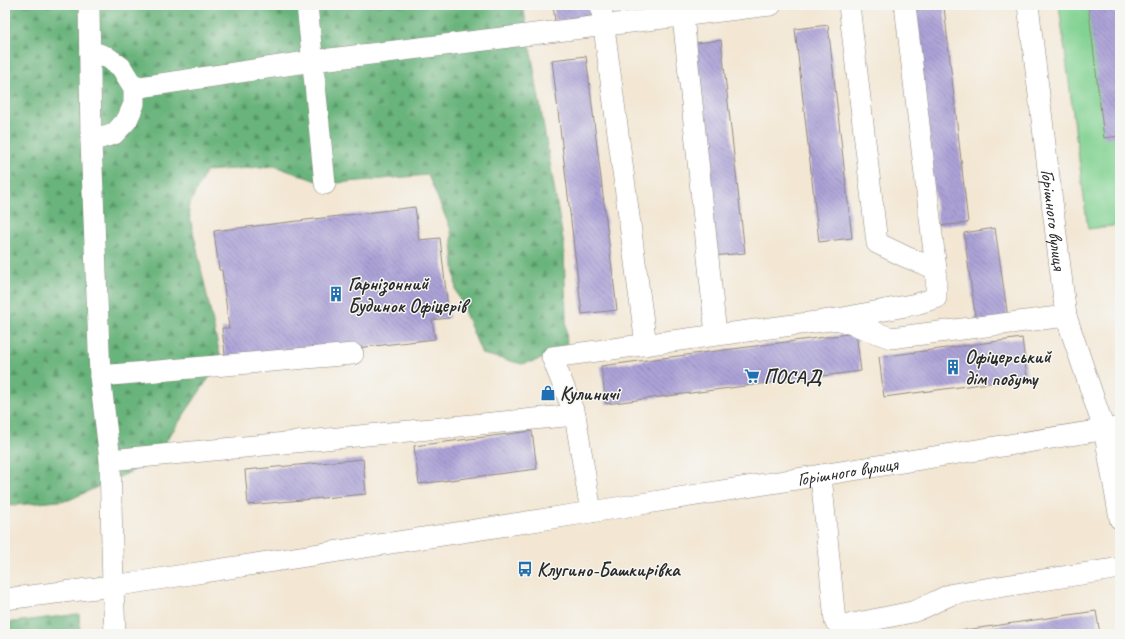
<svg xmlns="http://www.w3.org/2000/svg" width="1125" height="639" viewBox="0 0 1125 639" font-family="Caveat,sans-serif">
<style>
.green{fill:#82d292;stroke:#567e5e}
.forest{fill:url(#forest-firs);stroke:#4a7054}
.building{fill:url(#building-back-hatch)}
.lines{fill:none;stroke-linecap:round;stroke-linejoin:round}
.minor-casing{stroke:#8f8980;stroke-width:22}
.minor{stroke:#fff;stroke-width:21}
.labels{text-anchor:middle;stroke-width:3;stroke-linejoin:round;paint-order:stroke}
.street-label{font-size:19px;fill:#2b2b2b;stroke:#f6f6f2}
.poi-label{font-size:19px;font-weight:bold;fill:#2b2b2b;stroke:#f6f6f2;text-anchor:start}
</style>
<defs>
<pattern id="forest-firs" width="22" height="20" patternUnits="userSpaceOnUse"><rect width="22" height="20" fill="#69b47c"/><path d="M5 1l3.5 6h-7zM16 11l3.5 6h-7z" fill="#579366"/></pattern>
<pattern id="building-back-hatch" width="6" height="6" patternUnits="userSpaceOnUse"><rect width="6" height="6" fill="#aca2d7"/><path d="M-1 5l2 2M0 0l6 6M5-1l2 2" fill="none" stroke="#8c84af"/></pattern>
</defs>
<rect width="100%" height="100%" fill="#f6f6f2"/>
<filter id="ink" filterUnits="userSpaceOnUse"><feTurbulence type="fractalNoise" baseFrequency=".025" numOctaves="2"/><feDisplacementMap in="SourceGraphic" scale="8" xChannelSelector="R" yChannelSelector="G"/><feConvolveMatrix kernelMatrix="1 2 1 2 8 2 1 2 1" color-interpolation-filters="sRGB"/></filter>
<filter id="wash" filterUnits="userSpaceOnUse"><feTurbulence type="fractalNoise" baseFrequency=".012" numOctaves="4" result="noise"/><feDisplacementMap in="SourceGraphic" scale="16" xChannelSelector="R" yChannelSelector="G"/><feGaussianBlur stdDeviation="0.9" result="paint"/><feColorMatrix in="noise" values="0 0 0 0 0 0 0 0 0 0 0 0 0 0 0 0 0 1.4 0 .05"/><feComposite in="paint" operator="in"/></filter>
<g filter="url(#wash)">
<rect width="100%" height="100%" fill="#f3e7d4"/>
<path class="green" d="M 1059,5 L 1120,5 L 1120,225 L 1088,229 Z"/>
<path class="forest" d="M 5,5 L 523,5 L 564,245 L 567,353 L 522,364 L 482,354 L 456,291 L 451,230 L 428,175 L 325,184 L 274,166 L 206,171 L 188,208 L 221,360 L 152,462 L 69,500 L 5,506 Z
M 79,614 L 80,634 L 5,634 L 5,623 Z"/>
<g id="blocks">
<path class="building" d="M 553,5 L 592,5 L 593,16 L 555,21 Z
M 1088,5 L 1120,5 L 1120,136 L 1104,138 Z
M 944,7 L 968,223 L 938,226 L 914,10 Z
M 828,25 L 852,238 L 819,242 L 795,29 Z
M 721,40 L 745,253 L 712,256 L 688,44 Z
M 586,56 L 617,310 L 582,314 L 552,60 Z
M 415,207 L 419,240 L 440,238 L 449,318 L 432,320 L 435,339 L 226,363 L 222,328 L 229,328 L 222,270 L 219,270 L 214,231 Z
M 995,228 L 1008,318 L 976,322 L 964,233 Z
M 856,333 L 861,371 L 606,404 L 601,366 Z
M 1022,338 L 1027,378 L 884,397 L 879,357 Z
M 532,431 L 537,469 L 419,484 L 414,446 Z
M 363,459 L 366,494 L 248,505 L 245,470 Z
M 1096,611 L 1100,634 L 952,634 L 952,632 Z"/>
</g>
</g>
<g filter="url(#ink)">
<use href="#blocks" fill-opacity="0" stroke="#8f8980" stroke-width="1"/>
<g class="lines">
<g class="minor-casing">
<g id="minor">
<path d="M 89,5 L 91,141 L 100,376 L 110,460 L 113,586 L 115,634"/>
<path d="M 307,5 L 325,184"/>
<path d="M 601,5 L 646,345"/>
<path d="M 849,5 L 877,243 L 906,257 L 936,269"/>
<path id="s1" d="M 1028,5 L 1066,316 L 1104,429 L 1120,519"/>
<path d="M 683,16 L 716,335"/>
<path d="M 90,51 L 107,57 L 121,67 L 134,88 L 134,104 L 127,120 L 114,134 L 91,141"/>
<path d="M 134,88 L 313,61 L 771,5"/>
<path d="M 838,319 L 916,304 L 936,298 L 936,269 L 905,5"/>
<path d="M 100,376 L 353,354"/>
<path d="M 575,415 L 552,357 L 838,319 L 891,338 L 1066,316"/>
<path d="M 110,460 L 575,415 L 591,512"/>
<path d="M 821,475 L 835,621 L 843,626 L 912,612 C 926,608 938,599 953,594 L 1120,568"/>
<path id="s2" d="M 5,599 L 113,586 L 591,512 L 1120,427"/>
</g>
</g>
<use href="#minor" class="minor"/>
</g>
</g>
<defs>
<g id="building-bare" transform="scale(1.2)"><path d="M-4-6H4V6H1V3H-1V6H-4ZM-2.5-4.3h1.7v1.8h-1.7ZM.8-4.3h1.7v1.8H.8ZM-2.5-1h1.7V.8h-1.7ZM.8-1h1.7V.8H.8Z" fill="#1f6fb2" stroke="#f6f6f2" stroke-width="2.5" paint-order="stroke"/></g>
<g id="supermarket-bare" transform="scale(1.2)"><path d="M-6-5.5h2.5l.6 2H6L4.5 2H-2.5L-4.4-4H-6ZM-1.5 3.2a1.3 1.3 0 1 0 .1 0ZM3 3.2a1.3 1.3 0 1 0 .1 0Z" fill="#1f6fb2" stroke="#f6f6f2" stroke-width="2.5" paint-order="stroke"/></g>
<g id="shop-bare" transform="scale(1.2)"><path d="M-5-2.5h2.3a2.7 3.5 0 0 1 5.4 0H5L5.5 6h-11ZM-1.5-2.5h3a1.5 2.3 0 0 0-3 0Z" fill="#1f6fb2" stroke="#f6f6f2" stroke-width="2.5" paint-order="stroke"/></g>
<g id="bus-bare" transform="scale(1.2)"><path d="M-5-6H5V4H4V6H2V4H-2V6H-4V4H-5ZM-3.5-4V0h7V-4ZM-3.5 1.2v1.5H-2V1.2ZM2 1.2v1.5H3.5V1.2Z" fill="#1f6fb2" stroke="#f6f6f2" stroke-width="2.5" paint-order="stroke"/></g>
</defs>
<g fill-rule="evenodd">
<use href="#building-bare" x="336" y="294"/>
<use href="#building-bare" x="953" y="367"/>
<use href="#supermarket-bare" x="752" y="376"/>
<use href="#shop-bare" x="548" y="393"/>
<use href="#bus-bare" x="525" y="569"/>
</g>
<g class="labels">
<g class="street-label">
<text dy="7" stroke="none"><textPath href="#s1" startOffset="216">Горішного вулиця</textPath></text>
<text dy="7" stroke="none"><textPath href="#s2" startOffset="852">Горішного вулиця</textPath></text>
</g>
<g class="poi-label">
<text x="348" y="290">Гарнізонний<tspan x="348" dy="22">Будинок Офіцерів</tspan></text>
<text x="965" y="363">Офіцерський<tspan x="965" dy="22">дім побуту</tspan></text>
<text x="764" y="383">ПОСАД</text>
<text x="560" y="400">Кулиничі</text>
<text x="537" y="576">Клугино-Башкирівка</text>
</g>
</g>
<rect width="1125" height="639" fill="none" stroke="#f6f6f2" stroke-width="20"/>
</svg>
